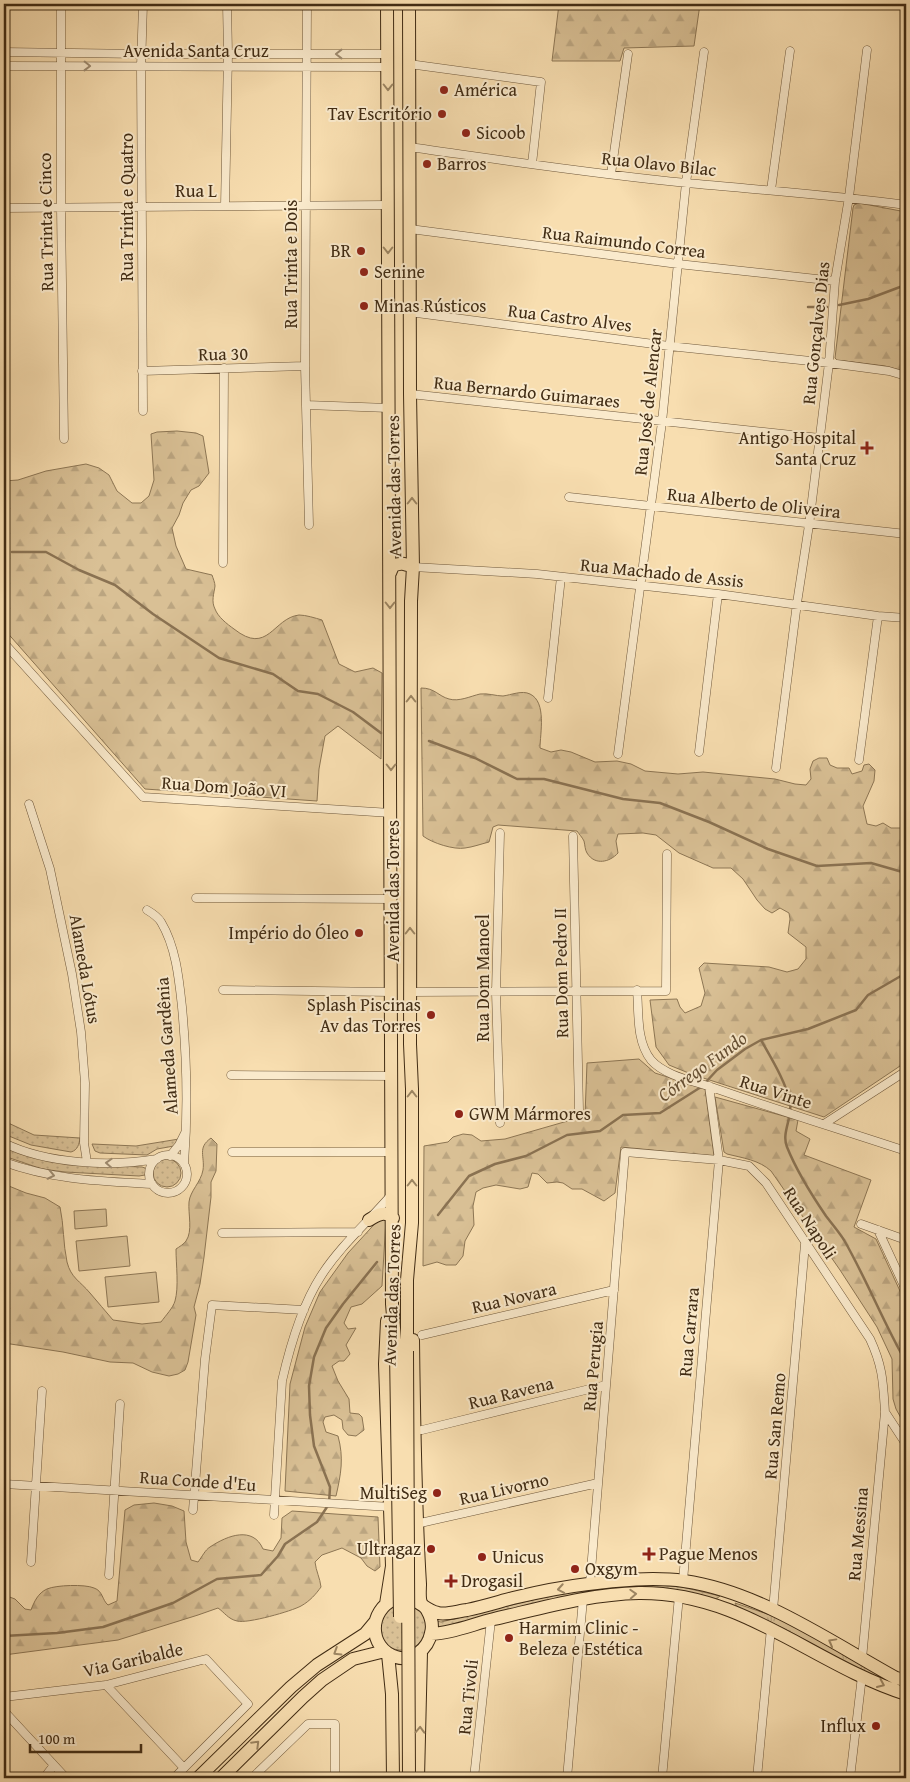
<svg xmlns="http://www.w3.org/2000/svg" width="910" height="1782" viewBox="0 0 910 1782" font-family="'Gentium Book Plus',serif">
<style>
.grass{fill:url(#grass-dots);stroke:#8d7654}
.forest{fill:url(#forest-firs);stroke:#8d7654}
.park{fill:url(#park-tufts);stroke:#8d7654}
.pitch{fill:#d9c095;stroke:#8d7654}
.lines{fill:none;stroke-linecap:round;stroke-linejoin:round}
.stream{stroke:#8a7252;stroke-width:2.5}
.street-casing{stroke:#6f583b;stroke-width:9}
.primary-casing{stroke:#412c14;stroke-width:14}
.street{stroke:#faeacc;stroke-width:8}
.primary{stroke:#f8deb0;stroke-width:12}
.primary-bridge-casing{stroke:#412c14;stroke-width:14;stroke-linecap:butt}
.primary-bridge{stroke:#f8deb0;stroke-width:12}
.oneway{stroke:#9e8b70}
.oneway2{stroke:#9c8562}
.poi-dot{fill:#8f2418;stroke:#faeacc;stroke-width:2}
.labels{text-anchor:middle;stroke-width:4;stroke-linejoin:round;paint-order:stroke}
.street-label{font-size:18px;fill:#412c14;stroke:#faeacc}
.poi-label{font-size:18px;fill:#412c14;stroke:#faeacc;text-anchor:start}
.water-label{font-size:19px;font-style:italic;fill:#654f33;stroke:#faeacc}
</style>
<defs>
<pattern id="grass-dots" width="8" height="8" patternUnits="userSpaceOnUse" patternTransform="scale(1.25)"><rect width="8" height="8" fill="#d9c095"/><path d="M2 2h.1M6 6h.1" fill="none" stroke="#bba580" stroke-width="1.8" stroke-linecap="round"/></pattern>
<pattern id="forest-firs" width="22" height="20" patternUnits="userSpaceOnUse" patternTransform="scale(1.25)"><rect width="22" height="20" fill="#d9c095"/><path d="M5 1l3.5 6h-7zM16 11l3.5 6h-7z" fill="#bba580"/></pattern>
<pattern id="park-tufts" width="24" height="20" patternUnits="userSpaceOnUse" patternTransform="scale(1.25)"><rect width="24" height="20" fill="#d9c095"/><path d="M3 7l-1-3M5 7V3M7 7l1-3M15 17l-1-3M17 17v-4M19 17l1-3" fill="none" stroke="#bba580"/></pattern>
</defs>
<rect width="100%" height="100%" fill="#f8deb0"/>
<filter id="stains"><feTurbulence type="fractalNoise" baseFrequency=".004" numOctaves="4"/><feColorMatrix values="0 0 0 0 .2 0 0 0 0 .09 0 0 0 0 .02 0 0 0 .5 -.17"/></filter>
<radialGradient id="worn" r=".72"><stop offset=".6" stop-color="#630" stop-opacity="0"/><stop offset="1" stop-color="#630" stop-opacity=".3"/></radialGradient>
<path class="grass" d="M 4,1121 L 34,1135 L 80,1138 C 79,1144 78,1150 71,1152 L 31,1145 L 4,1134 Z
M 179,1139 L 174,1146 L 157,1149 L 147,1155 L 100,1153 L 95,1151 L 92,1144 L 136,1146 Z
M 4,1147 C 47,1166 95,1165 142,1167 L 145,1168 L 147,1173 L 145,1175 L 139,1176 L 65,1172 L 42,1169 L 4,1156 Z
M153 1173a14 14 0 1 1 28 0a14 14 0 1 1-28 0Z
M 646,1584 L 682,1587 L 720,1596 L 715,1600 L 643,1590 L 436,1632 L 436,1621 L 441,1622 L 570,1591 Z
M 407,1601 L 426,1615 C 426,1620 429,1627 427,1631 C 417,1660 379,1653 379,1630 C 379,1624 382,1616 384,1610 Z"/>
<path class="forest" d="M 559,4 L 700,4 L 694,46 L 624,48 L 620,61 L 552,61 Z
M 859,203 L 906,212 L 906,360 L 903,371 L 885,366 L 837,360 L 835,358 L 853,208 L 854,205 Z
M 177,431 L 196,433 L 203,436 L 209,473 L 199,486 L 191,490 L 183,503 L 179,515 L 172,528 L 176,546 L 186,569 L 212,575 C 213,578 215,583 215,586 C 214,594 211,601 215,609 C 218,617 227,624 234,629 C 268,656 273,618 299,615 C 306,615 315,618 322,620 L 339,664 L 355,672 L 373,668 L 382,673 L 381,759 L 338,726 L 325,736 L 319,769 L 317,801 L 145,789 L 4,629 L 4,481 L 18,480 L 46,471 L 86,464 L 99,468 L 109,475 L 117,491 L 132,503 L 141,503 L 149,496 L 154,480 L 151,434 L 157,432 Z
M 421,688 C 435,688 438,696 449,699 C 459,702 471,696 480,694 C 488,693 496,696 503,696 C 511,695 522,690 530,694 C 547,702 540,734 540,748 L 551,752 L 561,750 L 571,752 L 595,762 L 617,761 L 631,764 L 645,771 L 678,774 L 703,772 L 775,779 L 795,784 L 806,785 L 811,779 L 810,769 L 813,761 L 819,758 L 827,758 L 830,765 L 837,768 L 849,768 L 852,774 L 862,771 L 864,765 L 869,764 L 875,770 L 874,781 L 863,806 L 867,824 L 876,826 L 883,823 L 891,828 L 906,828 L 906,1062 L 824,1117 L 691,1074 L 669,1065 L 656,1047 L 650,1000 L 677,999 L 680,1007 L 685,1013 L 701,1006 L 705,993 L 699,968 L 704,963 L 769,967 L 787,972 L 798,969 L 806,959 L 806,947 L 788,933 L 790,919 L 789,913 L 780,908 L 772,913 L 765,909 L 757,900 L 743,879 L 731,868 L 713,868 L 679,853 L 656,835 L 643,833 L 618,834 L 616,841 L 618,853 C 610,862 595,866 587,853 C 585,850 585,845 584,841 C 582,837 579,834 577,831 L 498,825 L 493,827 L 489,842 C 481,844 473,847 465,848 C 454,850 432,843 423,836 Z
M 639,1059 L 655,1073 L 705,1089 L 714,1156 L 621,1147 L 615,1193 L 604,1201 L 582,1189 L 572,1189 L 563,1183 L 557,1182 L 547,1183 L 538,1174 L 532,1173 L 528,1187 L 520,1189 L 496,1185 L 483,1188 L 476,1192 L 473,1206 L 474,1225 L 465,1241 L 463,1256 L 456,1265 L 446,1265 L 437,1262 L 423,1266 L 424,1146 L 448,1142 L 453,1137 L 463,1134 L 472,1135 L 481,1141 L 505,1139 L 585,1116 L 587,1063 Z
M 715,1097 L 798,1120 L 796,1131 L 810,1139 L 804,1155 L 871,1180 L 854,1227 L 876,1239 L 906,1304 L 906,1427 L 896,1409 L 893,1399 L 892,1359 L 877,1327 L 840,1270 L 771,1171 C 759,1160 743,1158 727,1154 L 724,1152 Z
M 211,1138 L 217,1144 L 216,1171 L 211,1182 L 211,1197 L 204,1257 L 200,1284 L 194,1307 L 196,1315 L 188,1362 L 185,1370 L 178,1374 L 169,1376 L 152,1372 L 133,1363 L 110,1362 L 63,1352 L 4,1343 L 4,1184 L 26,1193 L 45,1198 L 60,1207 C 64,1225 63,1244 67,1262 C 71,1278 80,1281 90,1293 C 98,1302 105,1311 113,1320 L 142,1324 L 161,1322 C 166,1315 173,1308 175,1301 C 179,1287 176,1265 176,1249 C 179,1247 184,1244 186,1241 C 193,1231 188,1214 189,1202 C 190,1191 201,1182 203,1170 C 205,1156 197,1148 211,1138 Z
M 381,1217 L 386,1219 L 382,1286 L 362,1304 L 351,1307 L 344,1323 L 348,1329 L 356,1328 L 346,1345 L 350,1354 L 344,1361 L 339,1361 L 332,1366 L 338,1381 L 349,1399 L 350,1413 L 359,1414 L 362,1417 L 364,1430 L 356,1436 L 348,1435 L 343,1429 L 342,1420 L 334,1415 L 325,1417 L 323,1422 L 326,1432 L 338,1436 C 344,1458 341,1474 336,1496 L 285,1491 L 290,1384 L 305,1327 L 320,1292 L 348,1253 Z
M 154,1503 L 172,1506 L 184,1511 L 186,1542 L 191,1560 L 198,1562 C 202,1557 205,1550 210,1547 C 228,1535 253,1526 263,1549 L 273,1551 L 281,1538 L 282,1518 L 292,1511 L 378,1517 L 380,1567 L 375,1571 L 367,1566 L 361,1558 L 342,1548 L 322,1555 L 315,1562 C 316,1571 320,1578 321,1587 C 316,1594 310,1601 301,1606 C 292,1611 247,1624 237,1621 C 228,1619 224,1612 218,1608 L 198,1615 L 118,1640 L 4,1655 L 4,1595 L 15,1599 L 25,1609 L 31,1610 C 34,1602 38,1593 47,1589 C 56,1585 85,1584 94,1588 C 103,1591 102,1600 108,1605 L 117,1601 L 125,1510 L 134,1505 Z"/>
<path class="park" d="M 735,1603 L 779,1618 L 906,1684 L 906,1690 L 847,1663 L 785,1629 L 737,1607 Z"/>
<path class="pitch" d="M 106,1209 L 107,1226 L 75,1229 L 74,1211 Z
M 127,1236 L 130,1266 L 79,1271 L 76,1241 Z
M 156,1272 L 159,1302 L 108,1307 L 105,1277 Z"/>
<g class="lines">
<path class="stream" d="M 627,9 L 627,4
M 839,305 L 868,299 L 900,287 L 906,286
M 808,307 L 827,307
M 12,552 L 46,552 L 79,570 L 115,585 L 153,614 L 219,658 L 273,674 L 298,691 L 318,694 L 353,712 L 381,733
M 429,741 L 475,758 L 517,779 L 544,779 L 623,799 L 660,803 L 709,822 L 768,849 L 817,866 L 871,863 L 906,873
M 761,1040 C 771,1058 786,1082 790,1102 C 793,1117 781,1133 787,1147 C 797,1172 811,1194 826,1216 C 832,1224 839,1232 844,1240 C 867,1280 883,1322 906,1362
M 705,1083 L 717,1070 L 745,1049 L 761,1040 L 808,1029 L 856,1010 L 868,995 L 906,973
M 438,1215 L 469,1176 L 495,1164 L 526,1156 L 567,1135 L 600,1131 L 623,1115 L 660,1113 L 701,1087
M 4,1636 L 57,1633 L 103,1627 L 173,1603 L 217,1579 L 261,1575 L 278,1556 L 285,1544 L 317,1522 L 329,1504 L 330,1487 L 314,1446 L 310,1415 L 309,1386 L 314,1357 L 326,1328 L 343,1304 L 377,1262"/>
<g class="street-casing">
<path id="street" d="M 61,4 L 61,207 L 64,439
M 307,4 L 305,366 L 309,525
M 4,52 L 142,54 L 388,54
M 409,64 L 541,82 L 532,164
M 4,66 L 388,67
M 409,147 C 502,160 594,174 687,183 C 761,190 834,195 906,205
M 611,174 L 628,54
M 771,190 L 790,51
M 225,206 L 228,54 L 227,4
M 4,208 L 388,205
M 410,229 L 678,264 L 835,281
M 409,312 L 669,346 L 829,363 L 889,371 L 906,376
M 142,371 L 305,366
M 410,394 L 820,438
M 306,405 L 389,408
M 143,411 L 141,67 L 143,4
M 569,497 L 906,534
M 223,563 L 224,368
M 413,567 L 537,574 L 718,594 L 878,616 L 906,618
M 4,643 L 143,797 L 391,813
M 548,698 L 561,577
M 699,752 L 718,594
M 618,754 L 662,422 L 686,183 L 704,52
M 859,760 L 878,616
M 776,768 L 797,603 L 809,525 L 829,363 L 835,281 L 849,197 L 867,50
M 29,804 L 50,869 L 72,974 L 81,1032 L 85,1083 L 84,1143 L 87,1162
M 573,836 L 579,1110
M 196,898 L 391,899
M 147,910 C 152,913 158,917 161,922 C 176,947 179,979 182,1007 C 187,1060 188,1112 184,1164
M 223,990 L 392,992
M 637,990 C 639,1013 636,1041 651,1060 C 665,1076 694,1081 714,1088 C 777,1110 842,1130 906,1151
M 410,992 L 666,991 L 667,854
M 231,1075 L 392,1076
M 500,1123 L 496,992 L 500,833
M 824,1124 L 906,1071
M 4,1143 C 47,1164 110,1167 157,1159
M 232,1152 L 393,1152
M149 1174a19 19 0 1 1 38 0a19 19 0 1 1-38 0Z
M 170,1156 L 179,1145 L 185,1133
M 4,1162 C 54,1180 99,1181 152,1184
M 861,1224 L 906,1240
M 878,1230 L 906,1290
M 222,1233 L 358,1232
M 422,1335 L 614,1290
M 885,1412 L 906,1444
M 422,1430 L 606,1385
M 4,1484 L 391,1507
M 193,1510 L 205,1359 L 212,1305 L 304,1310
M 274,1515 L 282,1381 C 290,1346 301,1307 321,1276 C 340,1246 369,1221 392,1194
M 416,1524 L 598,1483
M 31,1562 L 42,1391
M 109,1575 L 120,1404
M 683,1581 L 719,1160 L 709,1086
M 590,1583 L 625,1152 L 719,1160 L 749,1166 L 766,1183 L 870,1339 C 883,1367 883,1382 885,1412 L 862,1659
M 773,1610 L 805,1244
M 106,1685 L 184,1768
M 4,1697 L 106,1685 L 206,1659 L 248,1704 L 174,1778
M 4,1711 L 66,1778
M 44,1778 L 54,1765
M 252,1778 L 308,1724 L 335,1724 L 335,1778
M 474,1778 L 491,1620
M 567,1778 L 583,1599
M 662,1778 L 679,1596
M 757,1778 L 771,1628
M 850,1778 L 862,1676"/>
</g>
<g class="primary-casing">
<path id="primary" d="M 387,4 L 392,1304 L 396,1352
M 390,573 L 393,566 C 401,562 405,564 413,567
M 369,1220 C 377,1215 385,1210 393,1218
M 413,1340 C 414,1421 415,1503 420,1584 C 420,1589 419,1598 421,1603 C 423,1606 426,1608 427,1610 C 431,1617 433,1626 431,1633 C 428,1649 412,1662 396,1657 C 368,1648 368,1610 395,1599 C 415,1592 422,1610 438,1613 C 447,1615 458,1611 467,1610 C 482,1607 498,1602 513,1598 C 538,1592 563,1587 588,1584 C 616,1580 656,1577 684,1581 C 760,1592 829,1641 896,1678 L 906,1680
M 407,1351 L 407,1280 L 412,1223 L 412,1089 L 410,1044 L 411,601 L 413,567 L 410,394 L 409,4
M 386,1604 L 392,1566 L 385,1364 L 387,1321
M 431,1634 C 453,1633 473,1624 494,1619 C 542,1608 590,1594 639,1593 C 744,1592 812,1664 906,1694
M 388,1654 L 392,1694 L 393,1778
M 198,1778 L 291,1687 L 317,1665 L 365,1634 L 375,1622
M 221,1778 L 303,1697 L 322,1680 L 353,1659 L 385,1651
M 418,1778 L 421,1652"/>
</g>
<use href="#street" class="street"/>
<use href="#primary" class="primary"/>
<g class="primary-bridge-casing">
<path id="primary-bridge" d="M 407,1351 L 409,1778
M 396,1352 L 400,1617"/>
</g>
<use href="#primary-bridge" class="primary-bridge"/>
</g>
<defs><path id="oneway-chevron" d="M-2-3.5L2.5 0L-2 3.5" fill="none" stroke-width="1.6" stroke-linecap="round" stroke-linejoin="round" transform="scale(1.25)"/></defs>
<g class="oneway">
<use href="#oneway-chevron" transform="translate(339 54) rotate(180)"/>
<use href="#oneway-chevron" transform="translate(87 66) rotate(1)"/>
<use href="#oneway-chevron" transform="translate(109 1163) rotate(-177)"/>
<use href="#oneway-chevron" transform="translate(51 1175) rotate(12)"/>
</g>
<g class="oneway2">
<use href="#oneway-chevron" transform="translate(388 87) rotate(90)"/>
<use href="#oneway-chevron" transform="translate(388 250) rotate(90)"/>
<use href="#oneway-chevron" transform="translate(412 501) rotate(-90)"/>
<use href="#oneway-chevron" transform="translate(390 605) rotate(90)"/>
<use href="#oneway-chevron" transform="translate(411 699) rotate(-90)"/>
<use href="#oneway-chevron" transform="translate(391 767) rotate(90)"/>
<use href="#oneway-chevron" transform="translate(410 931) rotate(-90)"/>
<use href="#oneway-chevron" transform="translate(412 1094) rotate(-90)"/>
<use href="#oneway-chevron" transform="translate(412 1183) rotate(-90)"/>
<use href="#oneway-chevron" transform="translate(561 1589) rotate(170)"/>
<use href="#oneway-chevron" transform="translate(633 1594) rotate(-3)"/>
<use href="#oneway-chevron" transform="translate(832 1642) rotate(-151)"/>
<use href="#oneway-chevron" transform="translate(337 1652) rotate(148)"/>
<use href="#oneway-chevron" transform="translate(881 1684) rotate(24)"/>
<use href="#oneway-chevron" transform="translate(420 1730) rotate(-88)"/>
<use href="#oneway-chevron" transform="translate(256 1744) rotate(-45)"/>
</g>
<g class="poi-dot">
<circle cx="444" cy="90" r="5"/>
<circle cx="442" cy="114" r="5"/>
<circle cx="466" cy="133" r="5"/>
<circle cx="427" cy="164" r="5"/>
<circle cx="361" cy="251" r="5"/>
<circle cx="364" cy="272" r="5"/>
<circle cx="364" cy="306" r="5"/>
<path d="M864.5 440.5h5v5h5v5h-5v5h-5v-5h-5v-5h5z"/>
<circle cx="359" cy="933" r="5"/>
<circle cx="431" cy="1015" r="5"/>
<circle cx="459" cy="1114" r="5"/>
<circle cx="437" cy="1493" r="5"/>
<circle cx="431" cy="1549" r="5"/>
<path d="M646.5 1546.5h5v5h5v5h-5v5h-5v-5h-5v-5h5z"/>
<circle cx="482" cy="1557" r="5"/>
<circle cx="575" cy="1569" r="5"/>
<path d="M448.5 1573.5h5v5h5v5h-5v5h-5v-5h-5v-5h5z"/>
<circle cx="509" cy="1638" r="5"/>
<circle cx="876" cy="1726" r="5"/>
</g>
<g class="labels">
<g class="street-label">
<text x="196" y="57">Avenida Santa Cruz</text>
<text transform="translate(659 164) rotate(6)" y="6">Rua Olavo Bilac</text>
<text x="196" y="197">Rua L</text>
<text transform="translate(127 207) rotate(-90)" y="6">Rua Trinta e Quatro</text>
<text transform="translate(46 222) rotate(-91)" y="6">Rua Trinta e Cinco</text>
<text transform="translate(624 242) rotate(7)" y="6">Rua Raimundo Correa</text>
<text transform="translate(291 264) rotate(-90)" y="6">Rua Trinta e Dois</text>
<text transform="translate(570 318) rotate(7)" y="6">Rua Castro Alves</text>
<text transform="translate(816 333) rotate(-84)" y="6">Rua Gonçalves Dias</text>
<text transform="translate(223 354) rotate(-1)" y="6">Rua 30</text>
<text transform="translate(527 392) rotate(6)" y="6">Rua Bernardo Guimaraes</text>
<text transform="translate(648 402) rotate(-84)" y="6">Rua José de Alencar</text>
<text transform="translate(394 486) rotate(-91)" y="6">Avenida das Torres</text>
<text transform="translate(754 503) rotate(6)" y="6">Rua Alberto de Oliveira</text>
<text transform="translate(662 573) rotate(6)" y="6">Rua Machado de Assis</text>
<text transform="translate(224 787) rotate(4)" y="6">Rua Dom João VI</text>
<text transform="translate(393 891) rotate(-90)" y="6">Avenida das Torres</text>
<text transform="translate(85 969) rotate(80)" y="6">Alameda Lótus</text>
<text transform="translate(561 973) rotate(-91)" y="6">Rua Dom Pedro II</text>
<text transform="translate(483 978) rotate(-90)" y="6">Rua Dom Manoel</text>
<text transform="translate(167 1046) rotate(-94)" y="6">Alameda Gardênia</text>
<text transform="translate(776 1092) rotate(18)" y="6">Rua Vinte</text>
<text transform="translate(810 1223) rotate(57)" y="6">Rua Napoli</text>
<text transform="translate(392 1295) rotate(-88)" y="6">Avenida das Torres</text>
<text transform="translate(514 1298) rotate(-13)" y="6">Rua Novara</text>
<text transform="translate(689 1332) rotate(-85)" y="6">Rua Carrara</text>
<text transform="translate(593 1366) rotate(-85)" y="6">Rua Perugia</text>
<text transform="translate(511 1393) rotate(-14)" y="6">Rua Ravena</text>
<text transform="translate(775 1426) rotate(-85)" y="6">Rua San Remo</text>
<text transform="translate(198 1481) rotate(4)" y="6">Rua Conde d'Eu</text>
<text transform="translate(504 1489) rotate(-13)" y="6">Rua Livorno</text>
<text transform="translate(858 1534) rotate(-85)" y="6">Rua Messina</text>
<text transform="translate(133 1660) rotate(-13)" y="6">Via Garibalde</text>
<text transform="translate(468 1697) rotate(-84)" y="6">Rua Tivoli</text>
</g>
<g class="poi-label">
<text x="454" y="96">América</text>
<text x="432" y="120" text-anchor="end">Tav Escritório</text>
<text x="476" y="139">Sicoob</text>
<text x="437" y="170">Barros</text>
<text x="351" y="257" text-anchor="end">BR</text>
<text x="374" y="278">Senine</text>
<text x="374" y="312">Minas Rústicos</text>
<text x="856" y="444" text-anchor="end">Antigo Hospital<tspan x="856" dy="21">Santa Cruz</tspan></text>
<text x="349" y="939" text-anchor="end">Império do Óleo</text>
<text x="421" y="1011" text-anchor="end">Splash Piscinas<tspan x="421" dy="21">Av das Torres</tspan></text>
<text x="469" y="1120">GWM Mármores</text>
<text x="427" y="1499" text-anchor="end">MultiSeg</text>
<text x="421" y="1555" text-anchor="end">Ultragaz</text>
<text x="659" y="1560">Pague Menos</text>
<text x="492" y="1563">Unicus</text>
<text x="585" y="1575">Oxgym</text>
<text x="461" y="1587">Drogasil</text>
<text x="519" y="1634">Harmim Clinic -<tspan x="519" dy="21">Beleza e Estética</tspan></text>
<text x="866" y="1732" text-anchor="end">Influx</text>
</g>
<g class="water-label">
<text transform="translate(702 1066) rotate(-36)" y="7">Córrego Fundo</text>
</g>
</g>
<rect width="910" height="1782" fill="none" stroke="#f8deb0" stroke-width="20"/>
<rect x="5" y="5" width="900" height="1772" fill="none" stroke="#412c14" stroke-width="2.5"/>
<rect x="10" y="10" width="890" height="1762" fill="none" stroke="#412c14"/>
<path d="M30 1744v8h111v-8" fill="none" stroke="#412c14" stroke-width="2.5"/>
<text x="38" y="1744" font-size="15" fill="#412c14" stroke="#faeacc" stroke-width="4" paint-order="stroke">100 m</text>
<rect width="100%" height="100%" filter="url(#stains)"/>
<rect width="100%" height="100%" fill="url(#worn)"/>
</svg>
